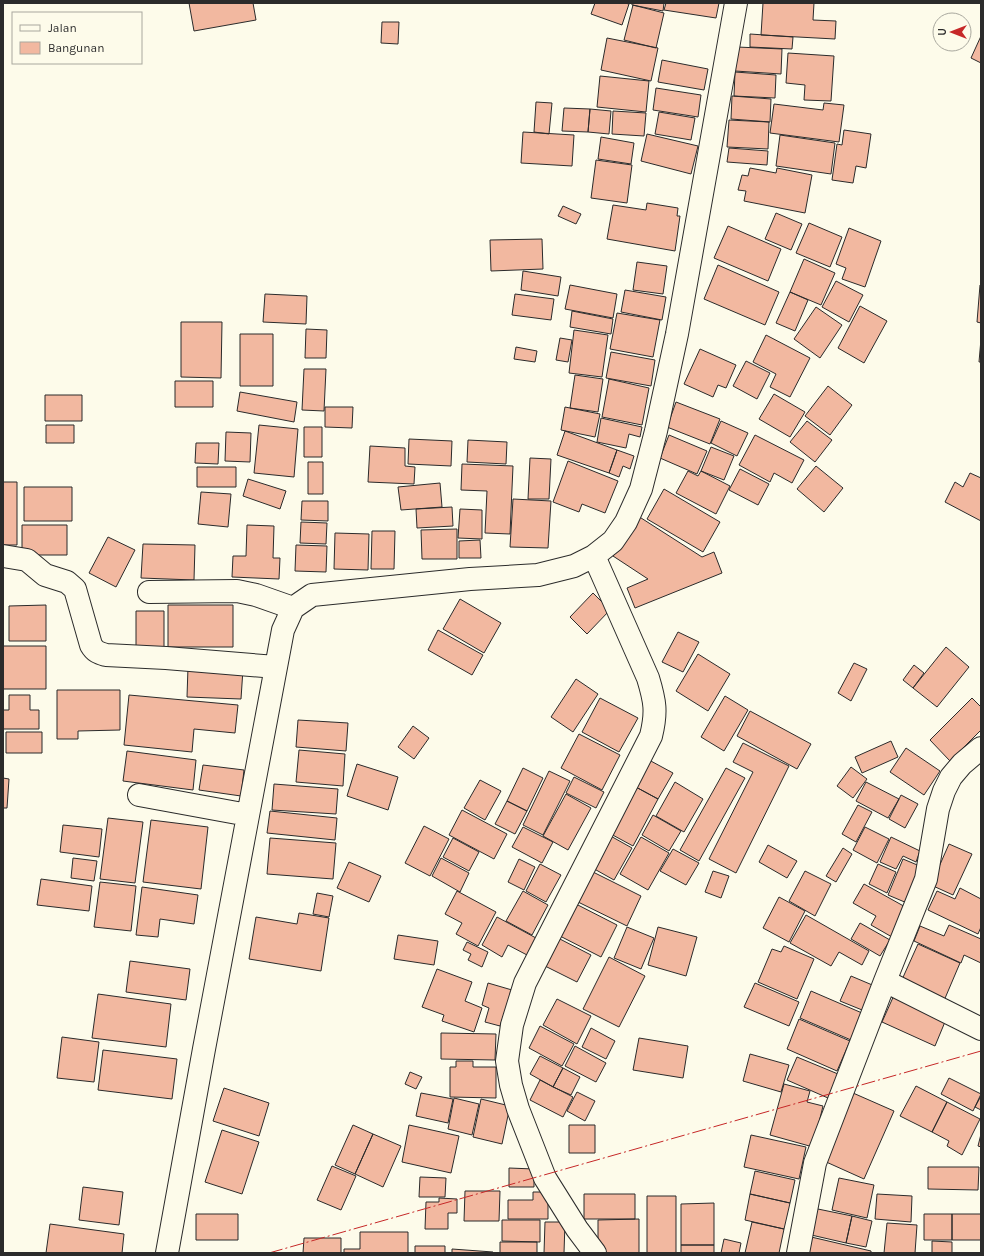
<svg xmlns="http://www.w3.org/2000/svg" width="984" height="1256" viewBox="0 0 984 1256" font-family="Karla,sans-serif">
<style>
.building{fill:#f2b8a0;stroke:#2b2b2b}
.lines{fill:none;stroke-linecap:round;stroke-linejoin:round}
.minor-casing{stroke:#2b2b2b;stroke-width:24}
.minor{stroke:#fdfbea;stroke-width:22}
.power{stroke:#c62828;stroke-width:1;stroke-dasharray:14 3 2 3;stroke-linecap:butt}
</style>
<rect width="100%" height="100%" fill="#fdfbea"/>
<path class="building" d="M 189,3 L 253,3 L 256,20 L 194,31 Z
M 595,3 L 625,3 L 629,4 L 622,25 L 591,14 Z
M 632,3 L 664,3 L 663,11 L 632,5 Z
M 666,3 L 719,3 L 716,18 L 664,10 Z
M 763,3 L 814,3 L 813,20 L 836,21 L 835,39 L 761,35 Z
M 633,5 L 664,13 L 656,48 L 624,40 Z
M 382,22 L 399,22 L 398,44 L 381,43 Z
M 750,34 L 793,37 L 792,49 L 750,47 Z
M 981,36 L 981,63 L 971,58 Z
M 607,38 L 658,48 L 651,81 L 601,70 Z
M 737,47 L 782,49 L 781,74 L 735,71 Z
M 788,53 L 834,56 L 831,101 L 804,100 L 805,85 L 786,83 Z
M 662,60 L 708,69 L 704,90 L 658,82 Z
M 735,72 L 776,75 L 775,98 L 734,96 Z
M 600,76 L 649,81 L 646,112 L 597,107 Z
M 656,88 L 701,95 L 698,117 L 653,110 Z
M 732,96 L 771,99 L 770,122 L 731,119 Z
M 536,102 L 552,103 L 549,134 L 534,132 Z
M 824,103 L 844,105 L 839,142 L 770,133 L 774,104 L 823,110 Z
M 564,108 L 590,109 L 588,132 L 562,131 Z
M 590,109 L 611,111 L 609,134 L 588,132 Z
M 613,111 L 646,113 L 644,136 L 612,134 Z
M 659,112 L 695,118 L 691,140 L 655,134 Z
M 729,120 L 769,122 L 768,149 L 727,147 Z
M 844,130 L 871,134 L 866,168 L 856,166 L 853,183 L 832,180 L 837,144 L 842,145 Z
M 523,132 L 574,135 L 572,166 L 521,163 Z
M 647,134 L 698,146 L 691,174 L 641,161 Z
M 780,135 L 835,143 L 831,174 L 776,166 Z
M 601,137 L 634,143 L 631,164 L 598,159 Z
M 729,148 L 768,151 L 767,165 L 727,162 Z
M 596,160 L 632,165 L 627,203 L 591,198 Z
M 750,168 L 776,173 L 777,168 L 812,175 L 805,213 L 744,201 L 746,191 L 738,190 L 742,175 L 748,176 Z
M 647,203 L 678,208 L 677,216 L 680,216 L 675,251 L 607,239 L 613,205 L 646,210 Z
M 563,206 L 581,214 L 576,224 L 558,216 Z
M 776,213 L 802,224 L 791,250 L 765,239 Z
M 809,223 L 842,237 L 830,267 L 796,253 Z
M 728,226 L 781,249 L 768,281 L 714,258 Z
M 849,228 L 881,241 L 865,287 L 842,279 L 846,268 L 836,264 Z
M 542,239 L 543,269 L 491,271 L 490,240 Z
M 804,259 L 835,273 L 821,305 L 790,292 Z
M 637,262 L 667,266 L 663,294 L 633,290 Z
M 718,265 L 779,292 L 765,325 L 704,299 Z
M 523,271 L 561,277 L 558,296 L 521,290 Z
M 836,281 L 863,295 L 849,322 L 822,307 Z
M 570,285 L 617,294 L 613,318 L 565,309 Z
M 980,285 L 981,285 L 981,323 L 977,322 Z
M 625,290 L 666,297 L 662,320 L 621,312 Z
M 790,292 L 808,300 L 795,331 L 776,323 Z
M 265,294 L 307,296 L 306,324 L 263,322 Z
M 515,294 L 554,299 L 551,320 L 512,315 Z
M 860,306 L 887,321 L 864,363 L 838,348 Z
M 816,307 L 842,325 L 820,358 L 794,339 Z
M 572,311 L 613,319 L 611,334 L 570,327 Z
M 617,313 L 660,320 L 653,357 L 610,349 Z
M 181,322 L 222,322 L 221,378 L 181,377 Z
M 306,329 L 327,330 L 326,358 L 305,358 Z
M 574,330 L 608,335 L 602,377 L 569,373 Z
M 240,334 L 273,334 L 273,386 L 240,386 Z
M 766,335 L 810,358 L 790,397 L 770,387 L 776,374 L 753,362 Z
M 560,338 L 572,340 L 568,362 L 556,360 Z
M 981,339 L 981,362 L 979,362 Z
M 516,347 L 537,351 L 535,362 L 514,359 Z
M 700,349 L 736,365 L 726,388 L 718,385 L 713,397 L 684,384 Z
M 611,352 L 655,360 L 651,386 L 606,378 Z
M 746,361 L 770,373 L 757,399 L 733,386 Z
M 304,369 L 326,369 L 324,411 L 302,410 Z
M 575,375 L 603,379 L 598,412 L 570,408 Z
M 609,379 L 649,388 L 642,425 L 602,417 Z
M 175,381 L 213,381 L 213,407 L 175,407 Z
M 828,386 L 852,405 L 830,435 L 805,416 Z
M 240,392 L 297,402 L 294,422 L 237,411 Z
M 774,394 L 805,412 L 790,437 L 759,419 Z
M 45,395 L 82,395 L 82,421 L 45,421 Z
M 676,402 L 720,419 L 710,444 L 667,427 Z
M 325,407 L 353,407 L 352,428 L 325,427 Z
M 565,407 L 600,414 L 595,437 L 561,430 Z
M 601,418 L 642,427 L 640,437 L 629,434 L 626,448 L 597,442 Z
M 721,421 L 748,433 L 737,456 L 711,443 Z
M 807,421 L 832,440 L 815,462 L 790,442 Z
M 46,425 L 74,425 L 74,443 L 46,443 Z
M 259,425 L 298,429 L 294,477 L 254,473 Z
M 304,427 L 322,427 L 322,457 L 304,457 Z
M 565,431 L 617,450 L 609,473 L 557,455 Z
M 226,432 L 251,433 L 250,462 L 225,461 Z
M 669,435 L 707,451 L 697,474 L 660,458 Z
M 755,435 L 804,460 L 792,483 L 774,473 L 770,482 L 739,465 Z
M 409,439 L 452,441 L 451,466 L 408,464 Z
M 468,440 L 507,442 L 506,464 L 467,462 Z
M 196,443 L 219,443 L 218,464 L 195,463 Z
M 370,446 L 405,448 L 405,466 L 415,467 L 414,484 L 368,482 Z
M 711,447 L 734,456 L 724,480 L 701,471 Z
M 617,450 L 634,456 L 630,469 L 623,466 L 619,477 L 609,473 Z
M 530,458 L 551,459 L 549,499 L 528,499 Z
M 568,461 L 618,481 L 605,513 L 582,504 L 579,512 L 553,502 Z
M 308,462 L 323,462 L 323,494 L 308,494 Z
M 462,464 L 513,466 L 510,534 L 485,533 L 487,491 L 461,490 Z
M 816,466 L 843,488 L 824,512 L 797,489 Z
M 197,467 L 236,467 L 236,487 L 197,487 Z
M 740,469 L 769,484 L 758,505 L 729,490 Z
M 688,471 L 698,476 L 701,471 L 730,486 L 716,514 L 676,493 Z
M 970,473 L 981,478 L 981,521 L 945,502 L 955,482 L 963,487 Z
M 248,479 L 286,491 L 280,509 L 243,496 Z
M 3,482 L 17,482 L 17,545 L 3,545 Z
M 440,483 L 442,507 L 401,510 L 398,487 Z
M 24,487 L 72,487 L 72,521 L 24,521 Z
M 664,489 L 720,522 L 703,552 L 647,519 Z
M 201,492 L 231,494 L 228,527 L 198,524 Z
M 513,499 L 551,501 L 548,548 L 510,547 Z
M 302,501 L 328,501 L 328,521 L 301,520 Z
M 452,507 L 453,526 L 417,528 L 416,509 Z
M 460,509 L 482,510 L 482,539 L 458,538 Z
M 638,516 L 702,557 L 714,552 L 722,573 L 635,608 L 627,588 L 648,579 L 613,556 Z
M 301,522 L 327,523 L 326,544 L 300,543 Z
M 22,525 L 67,525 L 67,555 L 22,555 Z
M 247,525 L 274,526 L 273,558 L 280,558 L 279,579 L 232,577 L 233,556 L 246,556 Z
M 457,529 L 457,559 L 422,559 L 421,530 Z
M 372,531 L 395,531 L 394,569 L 371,569 Z
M 335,533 L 369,534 L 368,570 L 334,569 Z
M 108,537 L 135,550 L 116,587 L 89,573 Z
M 480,540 L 481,558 L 459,558 L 459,541 Z
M 143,544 L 195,545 L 194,580 L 141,578 Z
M 296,545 L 327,546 L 326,572 L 295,571 Z
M 593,593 L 610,610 L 587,634 L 570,617 Z
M 460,599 L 501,623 L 484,653 L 443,629 Z
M 46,605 L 46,641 L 9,641 L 9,606 Z
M 168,605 L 233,605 L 233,647 L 168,647 Z
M 136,611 L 164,611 L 164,647 L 136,647 Z
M 438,630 L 483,655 L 472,675 L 428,650 Z
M 678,632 L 699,642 L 683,672 L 662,662 Z
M 3,646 L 46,646 L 46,689 L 3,689 Z
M 946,647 L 969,667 L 937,707 L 913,688 Z
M 698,654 L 730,674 L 708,711 L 676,691 Z
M 854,663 L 867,669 L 851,701 L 838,693 Z
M 914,665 L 924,673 L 913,688 L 903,680 Z
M 188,667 L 243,669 L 241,699 L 187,697 Z
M 576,679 L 598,694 L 573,732 L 551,717 Z
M 57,690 L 120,690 L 120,730 L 78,731 L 78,739 L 57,739 Z
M 9,695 L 30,695 L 30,710 L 39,710 L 39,729 L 3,729 L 3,710 L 9,710 Z
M 129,695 L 238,705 L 235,733 L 194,729 L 192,752 L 124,745 Z
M 725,696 L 748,710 L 724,751 L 701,737 Z
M 600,698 L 638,718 L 619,752 L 582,732 Z
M 972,698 L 981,707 L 981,730 L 950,761 L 930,740 Z
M 750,711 L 811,744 L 797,769 L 737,736 Z
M 298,720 L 348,723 L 346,751 L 296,747 Z
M 413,726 L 429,738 L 414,759 L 398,747 Z
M 6,732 L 42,732 L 42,753 L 6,753 Z
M 579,734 L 620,755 L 602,790 L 561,768 Z
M 891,741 L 898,757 L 862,773 L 855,757 Z
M 743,743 L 789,766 L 736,873 L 709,859 L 753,772 L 733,762 Z
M 906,748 L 940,771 L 924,795 L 890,772 Z
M 299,750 L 345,754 L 343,786 L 296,782 Z
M 127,751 L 196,760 L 193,790 L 123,781 Z
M 649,760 L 673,773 L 658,799 L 634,786 Z
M 357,764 L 398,777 L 388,810 L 347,796 Z
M 203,765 L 244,770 L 241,796 L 199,790 Z
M 851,767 L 867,779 L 853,798 L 837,786 Z
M 523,768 L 543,778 L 527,811 L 507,801 Z
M 726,768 L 745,778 L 699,861 L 680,850 Z
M 549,771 L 570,781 L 543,835 L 523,825 Z
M 574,777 L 604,792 L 596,808 L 566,793 Z
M 3,778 L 9,779 L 7,808 L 3,808 Z
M 480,780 L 501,791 L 485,820 L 464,808 Z
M 675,782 L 703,799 L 684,832 L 656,816 Z
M 866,782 L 899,799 L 888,818 L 856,801 Z
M 274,784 L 338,789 L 336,814 L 272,810 Z
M 634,786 L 658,799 L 633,846 L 609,833 Z
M 566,794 L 591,808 L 568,850 L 543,836 Z
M 901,795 L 918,804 L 905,828 L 889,819 Z
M 507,801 L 527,811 L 515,834 L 495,824 Z
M 858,805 L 872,812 L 856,842 L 842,834 Z
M 462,810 L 507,834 L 494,859 L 449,835 Z
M 270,811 L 337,818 L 335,840 L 267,833 Z
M 653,815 L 681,831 L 669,851 L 642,835 Z
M 108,818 L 143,822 L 135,883 L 100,879 Z
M 151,820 L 208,827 L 201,889 L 143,882 Z
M 63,825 L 102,829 L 99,857 L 60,852 Z
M 424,826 L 449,839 L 430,876 L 405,863 Z
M 523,827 L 553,842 L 542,863 L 512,847 Z
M 865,827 L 889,839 L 877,863 L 853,850 Z
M 607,834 L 632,848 L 614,880 L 589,866 Z
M 641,837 L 669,853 L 648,890 L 620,874 Z
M 891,837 L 920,851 L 916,862 L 903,856 L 896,869 L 880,862 Z
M 270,838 L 336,843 L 333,879 L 267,874 Z
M 453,838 L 479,852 L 469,871 L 443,857 Z
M 949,844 L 972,854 L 953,895 L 931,885 Z
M 768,845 L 797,861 L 787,878 L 759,862 Z
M 843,848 L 852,854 L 836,882 L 826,876 Z
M 673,849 L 699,863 L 686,885 L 660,871 Z
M 73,858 L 97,861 L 94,881 L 71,878 Z
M 441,858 L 469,873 L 460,892 L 432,876 Z
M 519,859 L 535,867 L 524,890 L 508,882 Z
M 903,859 L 922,867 L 907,903 L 888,895 Z
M 349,862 L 381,876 L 369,902 L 337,888 Z
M 540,864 L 561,875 L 546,902 L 526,891 Z
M 878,864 L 896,872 L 887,893 L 869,884 Z
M 591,871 L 641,896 L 627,926 L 576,901 Z
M 713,871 L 729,876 L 721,898 L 705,892 Z
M 805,871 L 831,884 L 815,916 L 789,901 Z
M 41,879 L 92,886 L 89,911 L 37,905 Z
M 100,882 L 136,886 L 131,931 L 94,927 Z
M 864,884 L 909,909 L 892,937 L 871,925 L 876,916 L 853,903 Z
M 142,887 L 198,895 L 194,924 L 160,919 L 158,937 L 136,935 Z
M 960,888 L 981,899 L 981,927 L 978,934 L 928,910 L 937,891 L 955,899 Z
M 457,891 L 496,912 L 478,946 L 456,934 L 462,923 L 445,914 Z
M 523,891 L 548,905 L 532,935 L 506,921 Z
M 317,893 L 333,896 L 329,917 L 313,914 Z
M 779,897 L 805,911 L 789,942 L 763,928 Z
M 574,903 L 617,925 L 601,957 L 558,935 Z
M 299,913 L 329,918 L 321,971 L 249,959 L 256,917 L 297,924 Z
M 806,915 L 869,951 L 862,965 L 839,952 L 831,966 L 790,943 Z
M 497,917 L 536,938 L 527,955 L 508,945 L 502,957 L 482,945 Z
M 860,923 L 890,940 L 880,956 L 851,939 Z
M 949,925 L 981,939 L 981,963 L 964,955 L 961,963 L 914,941 L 920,926 L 944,936 Z
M 627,927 L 654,938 L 641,969 L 614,958 Z
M 658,927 L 697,937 L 686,976 L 648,965 Z
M 398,935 L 438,941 L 434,965 L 394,959 Z
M 556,937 L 591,955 L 577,982 L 543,965 Z
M 467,942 L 488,952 L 482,967 L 468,960 L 471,954 L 463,950 Z
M 918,944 L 960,963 L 943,1003 L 900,984 Z
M 784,946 L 814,959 L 797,999 L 758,982 L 772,949 L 781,952 Z
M 609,957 L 645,976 L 619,1027 L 583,1009 Z
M 130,961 L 190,969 L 186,1000 L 126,992 Z
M 437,969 L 472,982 L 465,1001 L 482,1008 L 474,1032 L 442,1021 L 444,1015 L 422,1007 Z
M 851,976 L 877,987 L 867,1012 L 840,1001 Z
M 488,983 L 512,990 L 500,1026 L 485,1022 L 489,1008 L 482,1005 Z
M 755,983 L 799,1002 L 789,1026 L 744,1007 Z
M 811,991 L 862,1013 L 851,1040 L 800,1018 Z
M 895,993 L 947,1017 L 935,1046 L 882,1022 Z
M 98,994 L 171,1004 L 166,1047 L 92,1038 Z
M 557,999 L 591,1016 L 577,1044 L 543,1025 Z
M 799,1019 L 850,1041 L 837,1071 L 787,1049 Z
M 540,1026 L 574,1044 L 562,1066 L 529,1048 Z
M 591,1028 L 615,1041 L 606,1059 L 582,1047 Z
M 441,1033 L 496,1034 L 495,1060 L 441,1059 Z
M 62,1037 L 99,1042 L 94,1082 L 57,1078 Z
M 639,1038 L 688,1046 L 683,1078 L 633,1070 Z
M 575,1046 L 606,1063 L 596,1082 L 565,1066 Z
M 103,1050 L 177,1059 L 172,1099 L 98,1090 Z
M 750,1054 L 789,1065 L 781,1092 L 743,1081 Z
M 540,1056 L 563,1068 L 553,1087 L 530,1074 Z
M 797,1057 L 838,1074 L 828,1098 L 787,1080 Z
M 456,1061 L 473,1061 L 473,1067 L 496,1067 L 496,1098 L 450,1097 L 450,1067 L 456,1067 Z
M 563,1068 L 580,1077 L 571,1095 L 553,1087 Z
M 410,1072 L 422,1077 L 416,1089 L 405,1084 Z
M 949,1078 L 981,1094 L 973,1111 L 941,1094 Z
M 540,1080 L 573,1097 L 563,1117 L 530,1100 Z
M 784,1084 L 810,1091 L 807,1102 L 823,1106 L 813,1147 L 770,1135 Z
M 916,1086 L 947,1102 L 932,1132 L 900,1116 Z
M 224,1088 L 269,1103 L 259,1136 L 213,1121 Z
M 577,1092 L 595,1101 L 585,1121 L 567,1111 Z
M 421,1093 L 453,1099 L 448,1123 L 416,1116 Z
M 853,1093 L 894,1111 L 864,1179 L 824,1161 Z
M 981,1096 L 981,1110 L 975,1107 Z
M 454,1098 L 479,1104 L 472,1135 L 448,1129 Z
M 481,1099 L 510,1106 L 502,1144 L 473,1137 Z
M 947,1102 L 980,1119 L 962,1155 L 947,1146 L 949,1141 L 932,1132 Z
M 353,1125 L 373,1134 L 355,1174 L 335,1165 Z
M 409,1125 L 459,1136 L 451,1173 L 402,1162 Z
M 569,1125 L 595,1125 L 595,1153 L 569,1153 Z
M 222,1130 L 259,1142 L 242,1194 L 205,1182 Z
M 373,1134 L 401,1146 L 383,1187 L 355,1174 Z
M 981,1134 L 981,1147 L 978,1146 Z
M 751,1135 L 806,1147 L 799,1179 L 744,1167 Z
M 332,1166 L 356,1176 L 341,1210 L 317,1200 Z
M 928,1167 L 979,1167 L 978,1190 L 928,1189 Z
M 509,1168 L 534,1169 L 534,1187 L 509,1187 Z
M 755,1171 L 795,1180 L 790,1203 L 750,1194 Z
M 420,1177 L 446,1178 L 445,1197 L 419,1197 Z
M 839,1178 L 874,1185 L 867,1218 L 832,1210 Z
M 83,1187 L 123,1192 L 119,1225 L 79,1220 Z
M 465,1191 L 500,1191 L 499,1221 L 464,1221 Z
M 533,1192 L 548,1192 L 548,1219 L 508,1219 L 508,1200 L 533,1200 Z
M 584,1194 L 635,1194 L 635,1219 L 584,1219 Z
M 750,1194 L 790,1203 L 784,1229 L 745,1220 Z
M 877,1194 L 912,1196 L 911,1222 L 875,1219 Z
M 647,1196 L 676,1196 L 676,1253 L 647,1253 Z
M 439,1198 L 457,1199 L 457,1213 L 448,1213 L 448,1229 L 425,1229 L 426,1202 L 439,1202 Z
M 714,1203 L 714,1245 L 681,1245 L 681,1204 Z
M 813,1208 L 852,1216 L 846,1243 L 807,1234 Z
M 196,1214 L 238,1214 L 238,1240 L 196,1240 Z
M 924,1214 L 952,1214 L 952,1240 L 924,1240 Z
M 952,1214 L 981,1214 L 981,1240 L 952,1240 Z
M 852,1216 L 872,1221 L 866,1247 L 846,1243 Z
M 639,1219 L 639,1253 L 601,1253 L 598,1249 L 598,1220 Z
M 502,1220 L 540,1220 L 540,1242 L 502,1241 Z
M 545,1222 L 565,1222 L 564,1253 L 544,1253 Z
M 752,1222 L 784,1229 L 779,1253 L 745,1253 Z
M 887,1223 L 917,1225 L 915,1253 L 884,1253 Z
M 50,1224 L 124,1234 L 122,1253 L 46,1253 Z
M 360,1232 L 408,1232 L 408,1253 L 344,1253 L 344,1249 L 360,1249 Z
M 807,1236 L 871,1251 L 871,1253 L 803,1253 Z
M 304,1238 L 341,1238 L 341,1253 L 303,1253 Z
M 724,1239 L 741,1243 L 739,1253 L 721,1253 Z
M 932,1241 L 952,1242 L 952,1253 L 932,1253 Z
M 500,1242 L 537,1242 L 537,1253 L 500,1253 Z
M 681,1245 L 714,1245 L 714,1253 L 681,1253 Z
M 415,1246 L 445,1246 L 445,1253 L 415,1253 Z
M 452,1249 L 493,1252 L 493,1253 L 452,1253 Z"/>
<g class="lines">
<g class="minor-casing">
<path id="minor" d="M 3,556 L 27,560 L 45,575 L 67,582 L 75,589 L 91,645 C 95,652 99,653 106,655 L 166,658 L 276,667
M 594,556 L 648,678 C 655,701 657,712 651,736 L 525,983 L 512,1025 L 507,1061 L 511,1085 L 518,1109 L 545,1178 L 577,1229 L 595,1253
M 149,592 L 237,591 L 256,595 L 293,608
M 139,795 L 248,815
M 885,981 L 981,1029
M 167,1253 L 204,1049 L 283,630 L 293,608 L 312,595 L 470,579 L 538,575 L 574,566 L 594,556 L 613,541 L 626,522 L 641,489 L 656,431 L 677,334 L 736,3
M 798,1253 L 815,1163 L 885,981 L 926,879 L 938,809 L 944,791 L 951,777 L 962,764 L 981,748"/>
</g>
<use href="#minor" class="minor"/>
<path class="power" d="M 269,1253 L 981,1051"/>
</g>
<rect width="984" height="1256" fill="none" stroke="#2b2b2b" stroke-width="8"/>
<rect x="12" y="12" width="130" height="52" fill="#fdfbea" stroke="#a9a89e"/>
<rect x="20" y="25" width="20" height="6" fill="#fdfbea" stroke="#a9a89e"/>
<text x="48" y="32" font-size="12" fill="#2b2b2b">Jalan</text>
<rect x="20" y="42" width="20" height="12" fill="#f2b8a0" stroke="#a9a89e"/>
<text x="48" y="52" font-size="12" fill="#2b2b2b">Bangunan</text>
<g transform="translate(952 32) rotate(270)"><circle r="19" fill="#fdfbea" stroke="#a9a89e"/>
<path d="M0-3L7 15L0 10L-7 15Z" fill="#c62828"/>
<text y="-6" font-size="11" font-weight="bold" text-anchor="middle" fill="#2b2b2b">U</text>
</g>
</svg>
